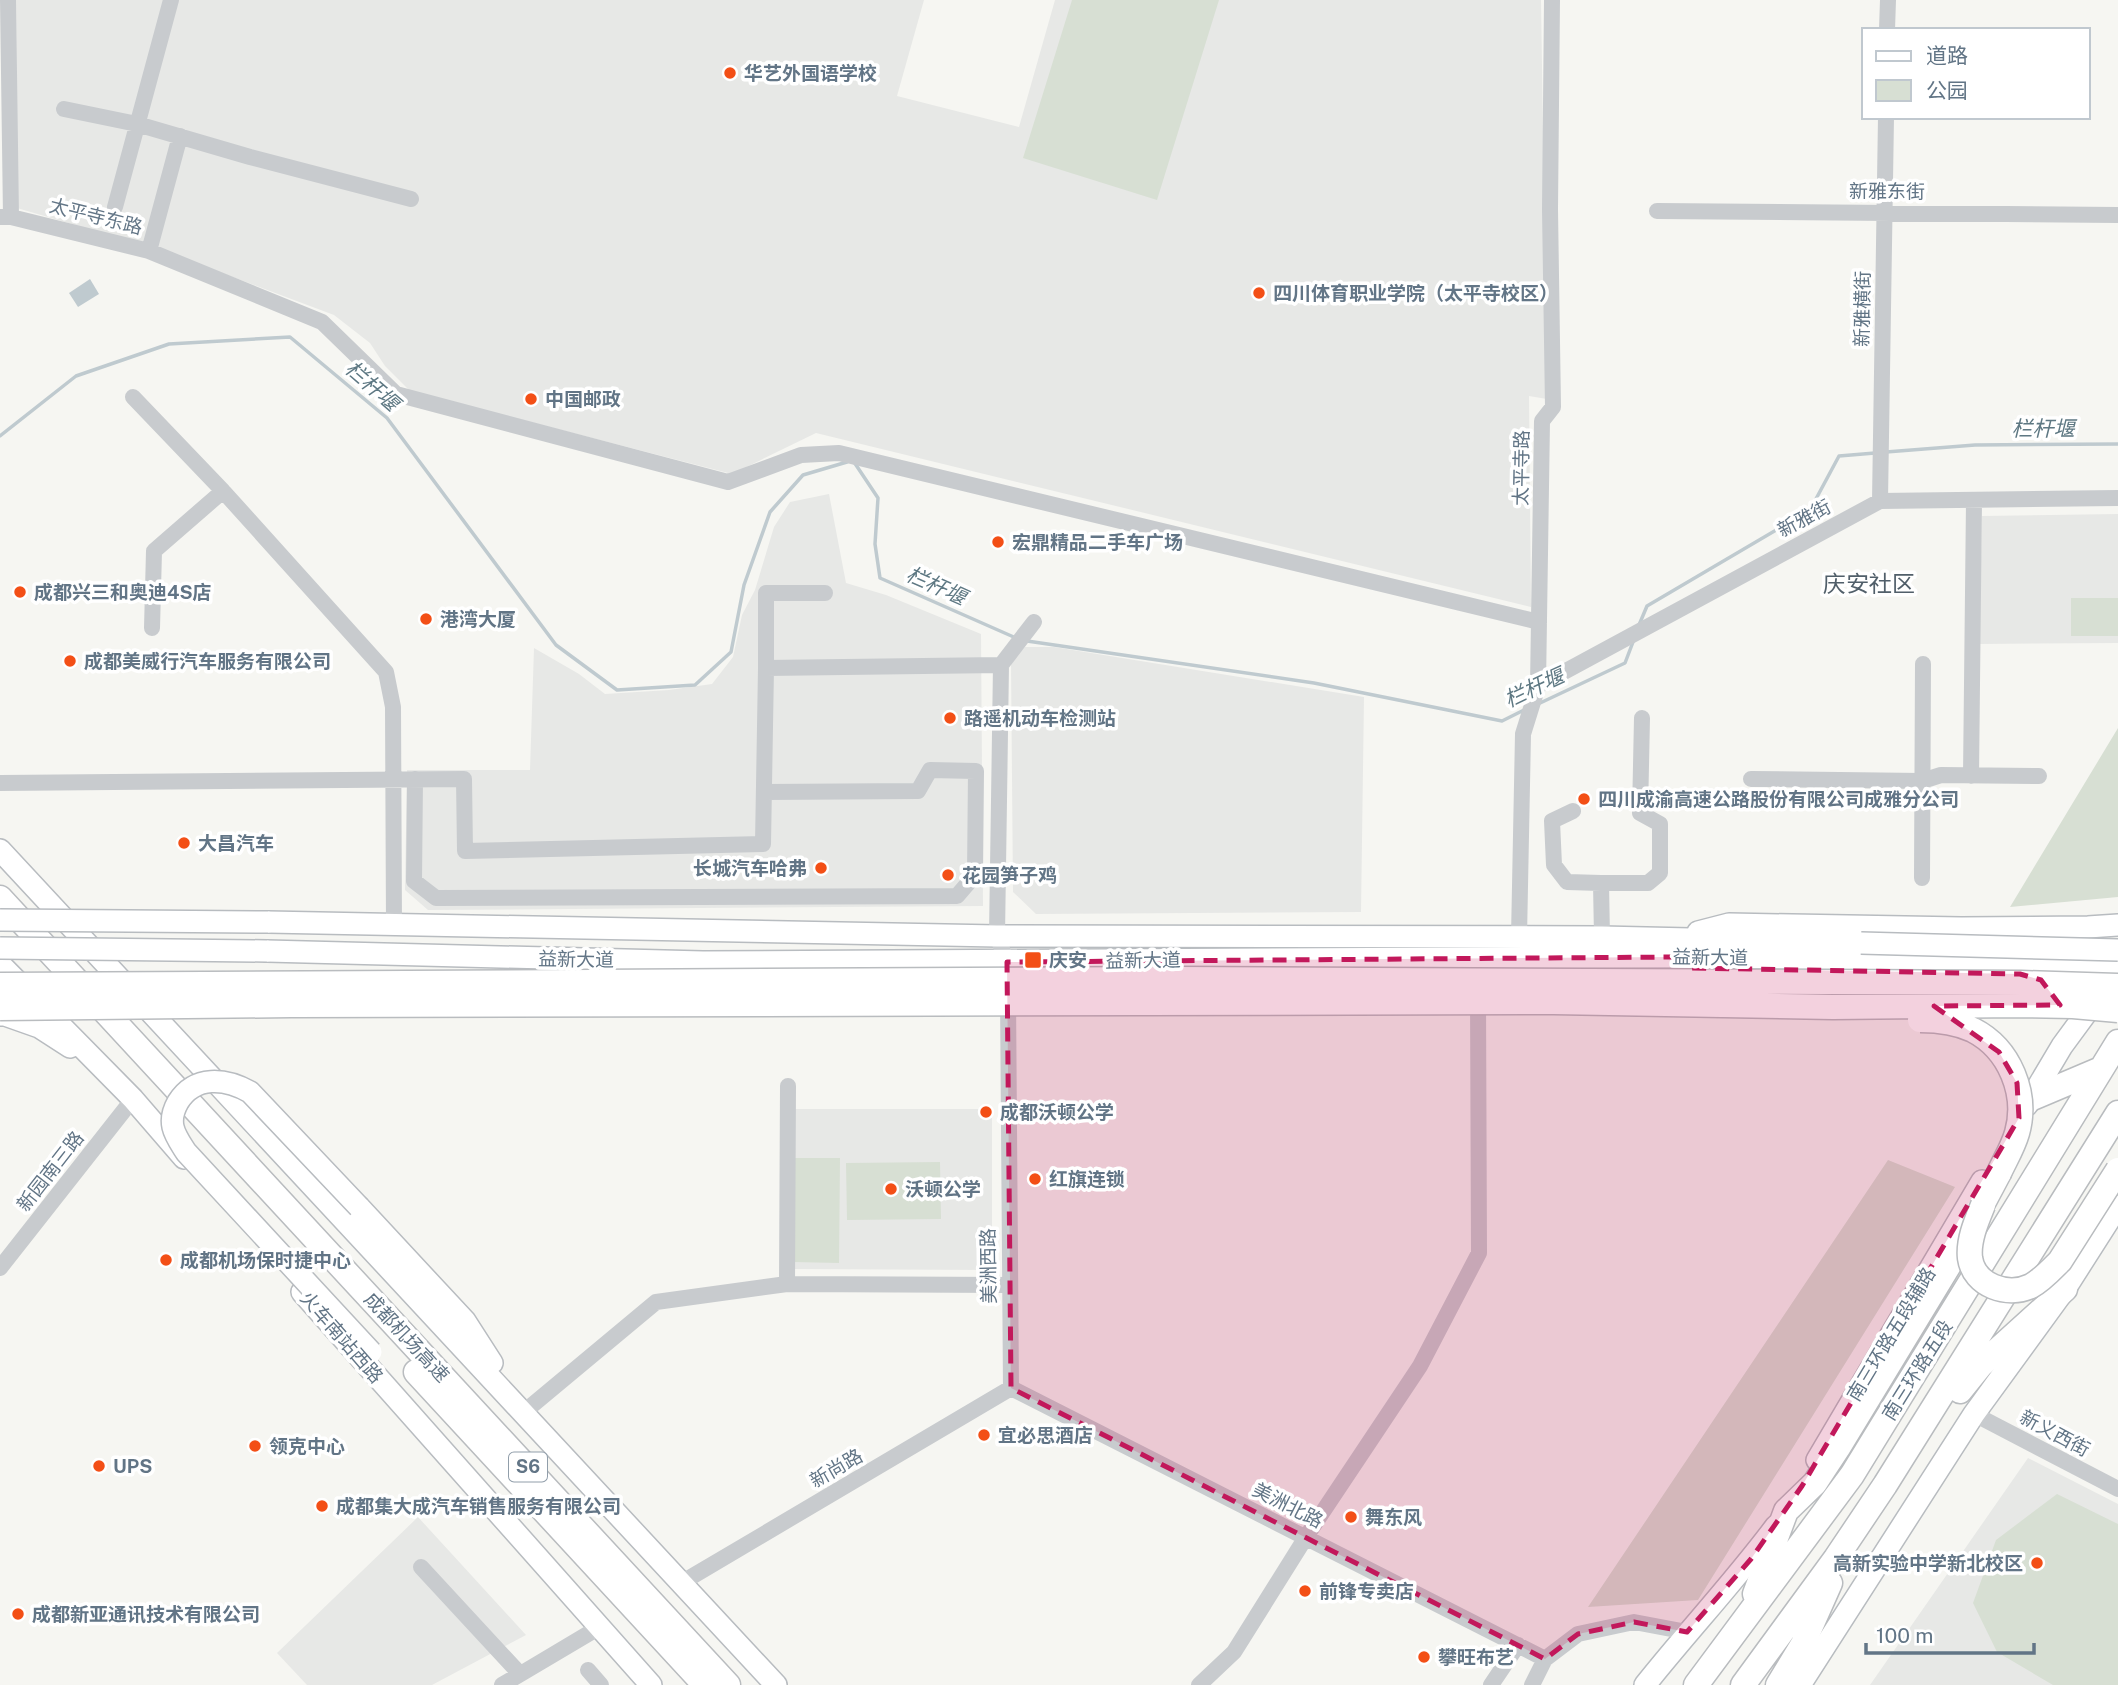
<svg xmlns="http://www.w3.org/2000/svg" width="2118" height="1685" viewBox="0 0 2118 1685" font-family="'Public Sans','Noto Sans SC',sans-serif">
<style>
.built{fill:#e7e8e6}
.green{fill:#d7dfd3}
.water{fill:#bfcacf}
.lines{fill:none;stroke-linecap:round;stroke-linejoin:round}
.stream{stroke:#bfcacf;stroke-width:3.5}
.major-casing{stroke:#b8bcc0;stroke-width:24}
.highway-casing{stroke:#b9bcbf;stroke-width:27}
.minor{stroke:#c8cbce;stroke-width:16}
.major{stroke:#fff;stroke-width:21}
.highway{stroke:#fff;stroke-width:24}
.major-bridge-casing{stroke:#b8bcc0;stroke-width:24;stroke-linecap:butt}
.highway-bridge-casing{stroke:#b9bcbf;stroke-width:27;stroke-linecap:butt}
.major-bridge{stroke:#fff;stroke-width:21}
.highway-bridge{stroke:#fff;stroke-width:24}
.marked{fill:#c2185b;fill-opacity:0.2;stroke:#c2185b;stroke-width:5;stroke-dasharray:14 9;stroke-linejoin:round}
.poi-dot{fill:#f34f16;stroke:#fff;stroke-width:2.5}
.labels{text-anchor:middle;stroke-width:7;stroke-linejoin:round;paint-order:stroke}
.shield{fill:#fff;stroke:#919eaa;stroke-width:2}
.shield-label{font-size:18px;font-weight:bold;fill:#627586}
.poi-label{font-size:19px;font-weight:bold;fill:#627586;stroke:#fff;text-anchor:start}
.street-label{font-size:19px;fill:#627586;stroke:#fff}
.water-label{font-size:21px;font-style:italic;fill:#5e7883;stroke:#fff}
.quarter-label{font-size:23px;fill:#515f6a;stroke:#fff}
</style>
<rect width="100%" height="100%" fill="#f6f6f2"/>
<path class="built" d="M 16,0 L 924,0 L 897,96 L 1019,127 L 1055,0 L 1541,0 L 1547,399 L 1529,396 L 1531,607 L 816,433 L 732,474 L 410,391 L 385,366 L 370,343 L 334,315 L 161,250 L 17,208 Z
M 829,494 L 846,583 L 886,595 L 981,634 L 983,906 L 428,910 L 405,890 L 407,770 L 530,770 L 534,648 L 579,674 L 605,694 L 669,690 L 712,684 L 733,657 L 742,615 L 755,590 L 774,527 L 790,502 Z
M 2118,514 L 2118,643 L 1979,644 L 1982,516 Z
M 1025,647 L 1054,647 L 1364,697 L 1361,912 L 1036,914 L 1013,892 L 1011,662 Z
M 790,1109 L 992,1109 L 992,1270 L 790,1269 Z
M 2028,1458 L 2118,1504 L 2118,1685 L 1870,1685 Z
M 418,1517 L 526,1635 L 432,1685 L 307,1685 L 277,1653 Z"/>
<path class="green" d="M 1072,0 L 1219,0 L 1157,200 L 1023,158 Z
M 2071,598 L 2118,598 L 2118,636 L 2071,636 Z
M 2118,728 L 2118,897 L 2010,907 Z
M 794,1158 L 840,1158 L 839,1263 L 793,1262 Z
M 1888,1160 L 1955,1187 L 1698,1600 L 1588,1607 Z
M 940,1162 L 941,1219 L 847,1220 L 846,1163 Z
M 2057,1494 L 2118,1524 L 2118,1685 L 2053,1685 L 1997,1652 L 1973,1603 L 1996,1540 Z"/>
<path class="water" d="M 90,279 L 99,294 L 78,307 L 69,293 Z"/>
<g class="lines">
<path class="stream" d="M 0,436 L 76,376 L 169,344 L 290,337 L 387,418 L 556,645 L 617,690 L 695,685 L 731,652 L 744,585 L 770,512 L 803,475 L 847,462
M 1886,452 L 1975,445 L 2118,444
M 854,462 L 878,498 L 875,544 L 880,578 L 1016,638
M 1639,625 L 1647,606 L 1810,510 L 1839,456 L 1875,453
M 1027,641 L 1314,683 L 1502,721 L 1524,710
M 1538,704 L 1625,663 L 1633,642"/>
<g class="major-casing">
<path id="major" d="M 0,850 L 776,1685
M 268,922 L 997,936 L 1602,937 L 1861,943
M 1698,932 L 1729,924 L 1961,928 L 2088,927 L 2118,925
M 267,951 L 703,962 L 1672,957 L 1924,960 L 2118,967
M 0,964 L 133,1099 L 184,1158
M 0,1015 L 5,1015 L 39,1027 L 70,1047
M 2027,1105 L 2062,1046 L 2098,997
M 359,1207 L 465,1321 L 492,1363
M 302,1292 L 651,1685
M 1817,1460 L 1982,1181
M 1645,1685 C 1688,1631 1735,1581 1776,1526
M 1800,1685 L 1974,1414 L 2065,1289 L 2118,1206"/>
</g>
<g class="highway-casing">
<path id="highway" d="M 0,898 L 728,1685
M 2030,1099 L 2101,1069
M 416,1372 L 705,1685
M 1960,1391 L 1981,1365 L 2065,1289
M 1755,1594 L 1786,1511 L 1815,1483 L 1838,1448 L 1957,1252 L 1999,1173
M 1696,1685 L 1852,1475 L 2118,1042
M 1743,1685 L 1836,1558 L 1885,1485 L 2118,1113
M 1778,1685 L 1803,1644 L 1830,1583"/>
</g>
<path class="minor" d="M 8,0 L 11,217
M 1887,30 L 1888,0
M 64,109 L 137,124 L 250,157 L 411,199
M 115,207 L 171,0
M 1657,211 L 2118,215
M 0,217 L 11,217 L 149,251 L 180,136
M 149,251 L 322,322 L 396,394 L 728,482 L 801,455 L 839,453 L 1539,622
M 133,397 L 223,491 L 386,672 L 393,707 L 394,925
M 1880,501 L 1886,117
M 825,593 L 766,593 L 766,668 L 1001,665
M 152,628 L 154,551 L 223,491
M 1538,686 L 1880,501 L 2118,498
M 1971,776 L 1974,501
M 415,779 L 414,881 L 436,898 L 957,896 L 975,875 L 976,771 L 930,770 L 918,791 L 764,792
M 1751,779 L 1922,781 L 1941,775 L 2039,776
M 0,783 L 464,779 L 465,851 L 763,844 L 766,668
M 1573,811 L 1552,821 L 1554,865 L 1567,882 L 1601,883 L 1602,937
M 1922,878 L 1923,664
M 1601,883 L 1648,883 L 1660,873 L 1660,824 L 1640,813 L 1642,718
M 1519,937 L 1523,734 L 1538,686 L 1542,421 L 1553,407 L 1550,209 L 1552,0
M 1008,969 L 1007,962 L 997,936 L 1001,665 L 1034,622
M 1008,995 L 1011,1388
M 0,1268 L 133,1099
M 787,1284 L 788,1086
M 1011,1388 L 1545,1659
M 524,1412 L 656,1302 L 787,1284 L 1009,1285
M 1974,1414 L 2118,1489
M 421,1567 L 520,1674
M 681,1583 L 1011,1388
M 588,1670 L 601,1685
M 502,1685 L 598,1628
M 1199,1685 L 1234,1652 L 1306,1537 L 1420,1366 L 1479,1253 L 1478,995
M 1491,1685 L 1518,1645
M 1532,1685 L 1545,1659 L 1578,1634 L 1634,1622 L 1687,1632"/>
<use href="#major" class="major"/>
<use href="#highway" class="highway"/>
<g class="major-bridge-casing">
<path id="major-bridge" d="M 0,920 L 268,922
M 1861,943 L 2118,950
M 0,948 L 267,951
M 359,1207 L 250,1092 C 225,1078 195,1075 178,1102 C 174,1109 171,1118 173,1127 C 175,1136 181,1144 186,1152 L 371,1352"/>
</g>
<g class="highway-bridge-casing">
<path id="highway-bridge" d="M 0,985 L 1178,979 L 2021,983 L 2118,986
M 0,1008 L 291,1005 L 1553,1002 L 1833,1007 L 2016,1005 L 2073,1006 L 2118,1010
M 1920,1020 C 1938,1020 1956,1022 1973,1030 C 2010,1049 2028,1094 2017,1133 C 2013,1147 2005,1160 1999,1173
M 1983,1205 C 1976,1222 1968,1241 1970,1258 C 1974,1286 2008,1297 2031,1286 C 2042,1280 2051,1270 2060,1261 L 2118,1170"/>
</g>
<use href="#major-bridge" class="major-bridge"/>
<use href="#highway-bridge" class="highway-bridge"/>
</g>
<path class="marked" d="M 1672,957 L 1692,968 L 2020,974 L 2041,980 L 2060,1005 L 1934,1006 L 1999,1052 L 2017,1083 L 2019,1118 L 1802,1486 L 1751,1559 L 1687,1632 L 1634,1622 L 1578,1634 L 1545,1659 L 1011,1388 L 1007,962 Z"/>
<g class="poi-dot">
<circle cx="730" cy="73" r="7"/>
<circle cx="1259" cy="293" r="7"/>
<circle cx="531" cy="399" r="7"/>
<circle cx="998" cy="542" r="7"/>
<circle cx="20" cy="592" r="7"/>
<circle cx="426" cy="619" r="7"/>
<circle cx="70" cy="661" r="7"/>
<circle cx="950" cy="718" r="7"/>
<circle cx="1584" cy="799" r="7"/>
<circle cx="184" cy="843" r="7"/>
<circle cx="821" cy="868" r="7"/>
<circle cx="948" cy="875" r="7"/>
<rect x="1024" y="951" width="18" height="18" rx="3.5"/>
<circle cx="986" cy="1112" r="7"/>
<circle cx="1035" cy="1179" r="7"/>
<circle cx="891" cy="1189" r="7"/>
<circle cx="166" cy="1260" r="7"/>
<circle cx="984" cy="1435" r="7"/>
<circle cx="255" cy="1446" r="7"/>
<circle cx="99" cy="1466" r="7"/>
<circle cx="322" cy="1506" r="7"/>
<circle cx="1351" cy="1517" r="7"/>
<circle cx="2037" cy="1563" r="7"/>
<circle cx="1305" cy="1591" r="7"/>
<circle cx="18" cy="1614" r="7"/>
<circle cx="1424" cy="1657" r="7"/>
</g>
<g class="labels">
<rect class="shield" x="509" y="1452.5" width="38" height="29" rx="5"/>
<g class="shield-label">
<text x="528" y="1473">S6</text>
</g>
<g class="poi-label">
<text x="744" y="80">华艺外国语学校</text>
<text x="1273" y="300">四川体育职业学院（太平寺校区）</text>
<text x="545" y="406">中国邮政</text>
<text x="1012" y="549">宏鼎精品二手车广场</text>
<text x="34" y="599">成都兴三和奥迪4S店</text>
<text x="440" y="626">港湾大厦</text>
<text x="84" y="668">成都美威行汽车服务有限公司</text>
<text x="964" y="725">路遥机动车检测站</text>
<text x="1598" y="806">四川成渝高速公路股份有限公司成雅分公司</text>
<text x="198" y="850">大昌汽车</text>
<text x="807" y="875" text-anchor="end">长城汽车哈弗</text>
<text x="962" y="882">花园笋子鸡</text>
<text x="1049" y="967">庆安</text>
<text x="1000" y="1119">成都沃顿公学</text>
<text x="1049" y="1186">红旗连锁</text>
<text x="905" y="1196">沃顿公学</text>
<text x="180" y="1267">成都机场保时捷中心</text>
<text x="998" y="1442">宜必思酒店</text>
<text x="269" y="1453">领克中心</text>
<text x="113" y="1473">UPS</text>
<text x="336" y="1513">成都集大成汽车销售服务有限公司</text>
<text x="1365" y="1524">舞东风</text>
<text x="2023" y="1570" text-anchor="end">高新实验中学新北校区</text>
<text x="1319" y="1598">前锋专卖店</text>
<text x="32" y="1621">成都新亚通讯技术有限公司</text>
<text x="1438" y="1664">攀旺布艺</text>
</g>
<g class="street-label">
<text x="1887" y="198">新雅东街</text>
<text transform="translate(96 216) rotate(14)" y="7">太平寺东路</text>
<text transform="translate(1862 309) rotate(-89)" y="7">新雅横街</text>
<text transform="translate(1521 468) rotate(-89)" y="7">太平寺路</text>
<text transform="translate(1804 518) rotate(-28)" y="7">新雅街</text>
<text transform="translate(1710 957) rotate(1)" y="7">益新大道</text>
<text transform="translate(576 959) rotate(1)" y="7">益新大道</text>
<text transform="translate(1143 960) rotate(-1)" y="7">益新大道</text>
<text transform="translate(50 1171) rotate(-52)" y="7">新园南三路</text>
<text transform="translate(988 1266) rotate(-91)" y="7">美洲西路</text>
<text transform="translate(1891 1334) rotate(-59)" y="7">南三环路五段辅路</text>
<text transform="translate(342 1337) rotate(49)" y="7">火车南站西路</text>
<text transform="translate(407 1337) rotate(47)" y="7">成都机场高速</text>
<text transform="translate(1917 1370) rotate(-58)" y="7">南三环路五段</text>
<text transform="translate(2055 1433) rotate(28)" y="7">新义西街</text>
<text transform="translate(836 1468) rotate(-30)" y="7">新尚路</text>
<text transform="translate(1288 1505) rotate(27)" y="7">美洲北路</text>
</g>
<g class="water-label">
<text transform="translate(372 386) rotate(41)" y="7">栏杆堰</text>
<text x="2043" y="436">栏杆堰</text>
<text transform="translate(936 586) rotate(24)" y="7">栏杆堰</text>
<text transform="translate(1534 688) rotate(-25)" y="7">栏杆堰</text>
</g>
<g class="quarter-label">
<text x="1869" y="592">庆安社区</text>
</g>
</g>
<rect x="1862" y="28" width="228" height="91" fill="#ffffff" stroke="#c0c8cf" stroke-width="2"/>
<rect x="1876" y="51" width="35" height="10" fill="#ffffff" stroke="#c0c8cf" stroke-width="2"/>
<text x="1926" y="63" font-size="21" fill="#627586">道路</text>
<rect x="1876" y="80" width="35" height="21" fill="#d7dfd3" stroke="#c0c8cf" stroke-width="2"/>
<text x="1926" y="98" font-size="21" fill="#627586">公园</text>
<path d="M1866 1643v10h168v-10" fill="none" stroke="#627586" stroke-width="3.5"/>
<text x="1876" y="1643" font-size="21" fill="#627586" stroke="#ffffff" stroke-width="5" paint-order="stroke">100 m</text>
</svg>
